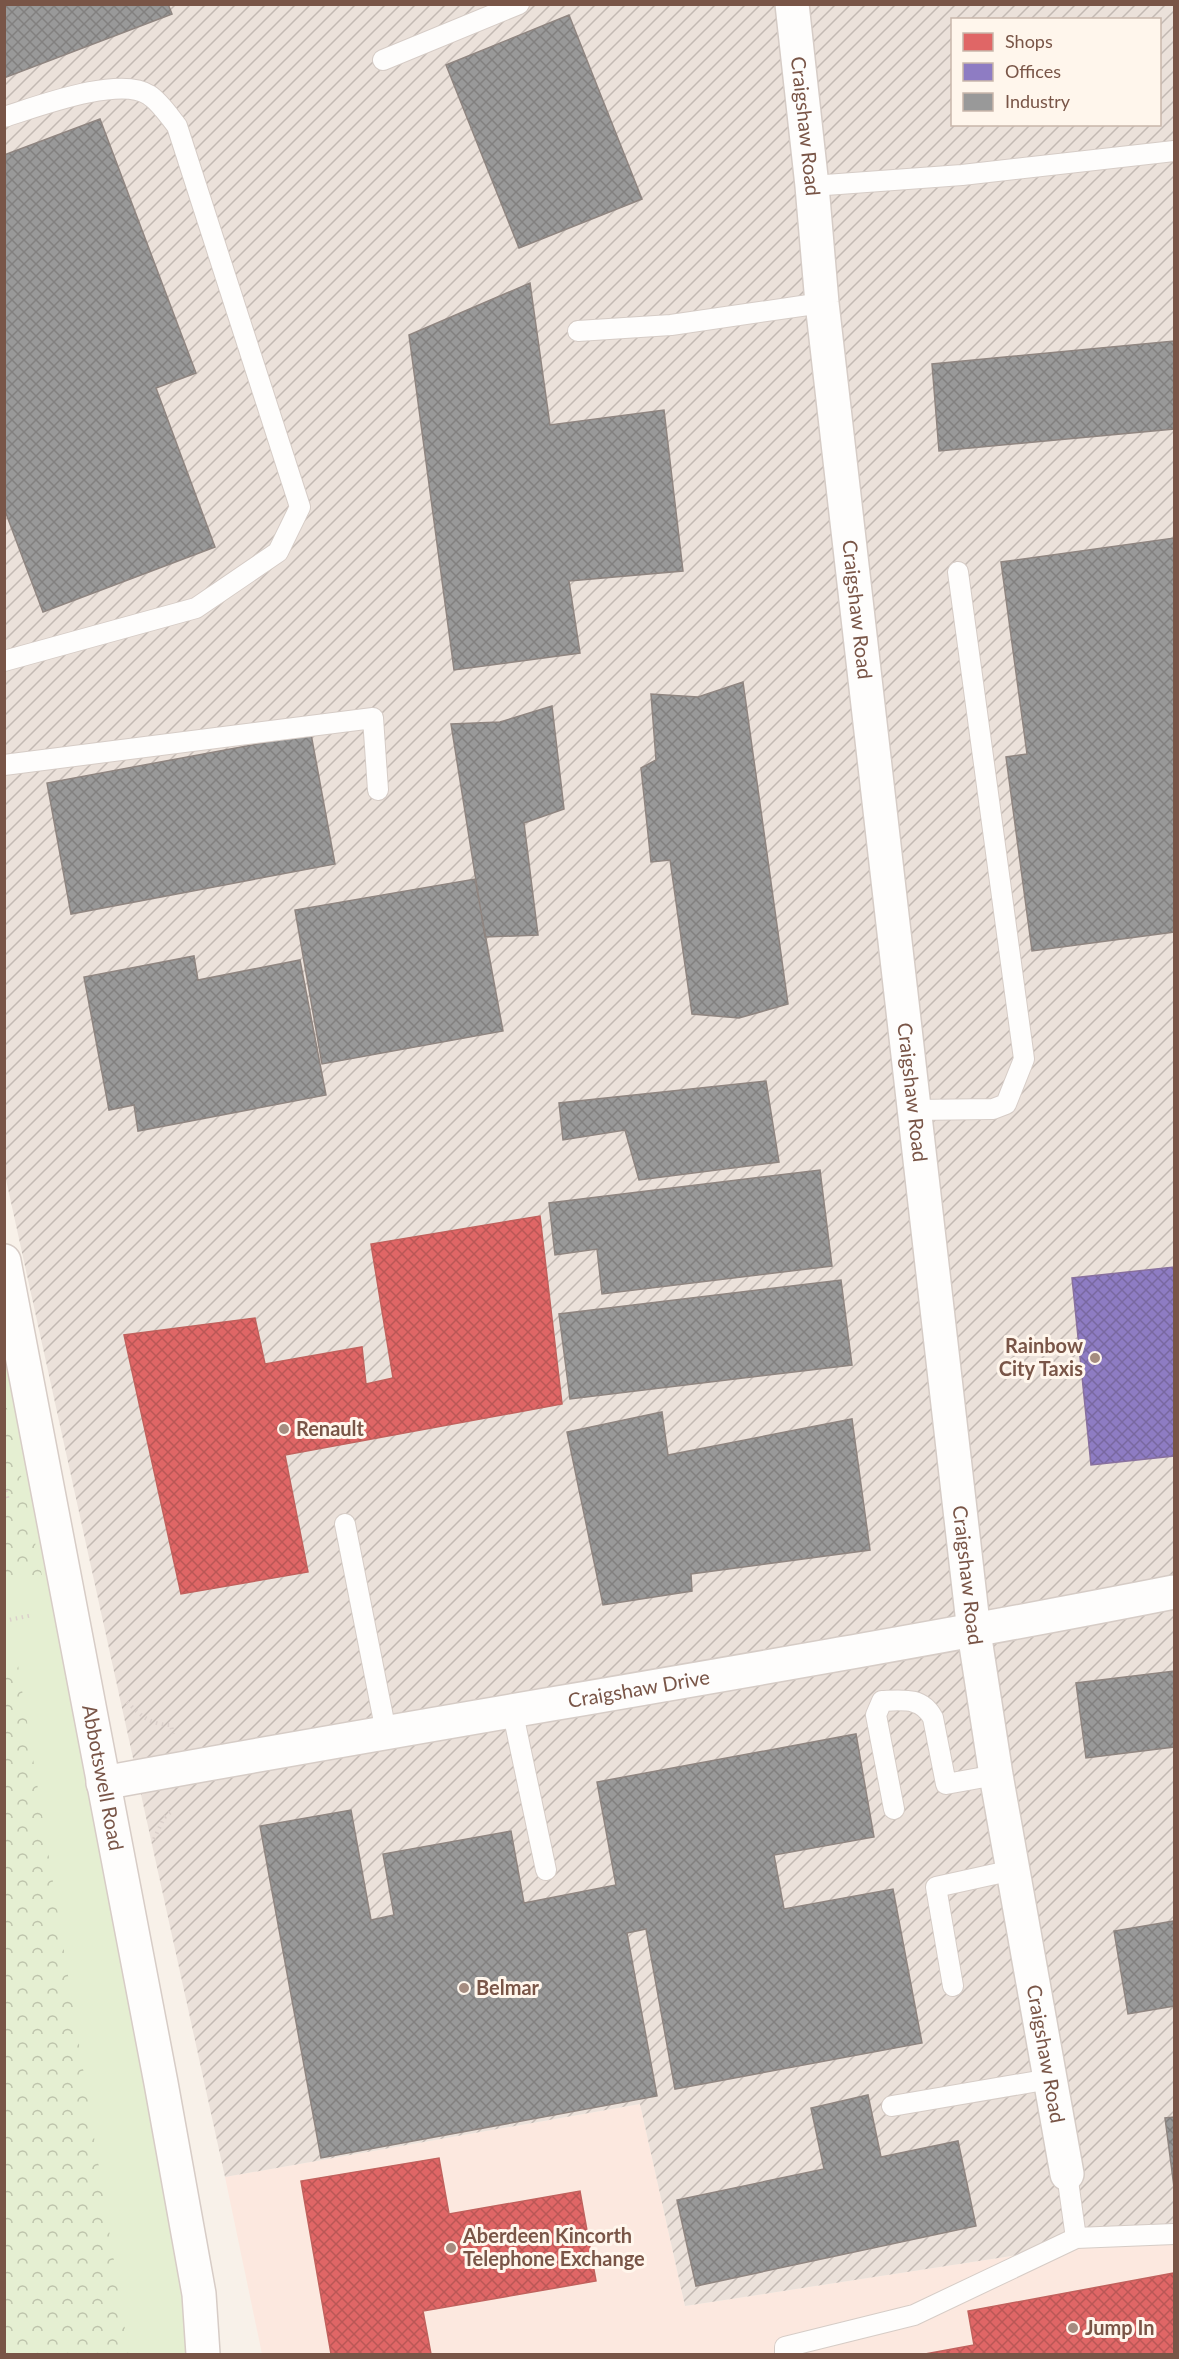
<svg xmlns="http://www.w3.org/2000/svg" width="1179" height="2359" viewBox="0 0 1179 2359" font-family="Lato,sans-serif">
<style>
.commercial{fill:#fce8df}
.industrial{fill:url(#industrial-furrows);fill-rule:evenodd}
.green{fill:#e5efd2}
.forest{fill:url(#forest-crowns)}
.shops{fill:url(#shops-cross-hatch);stroke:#c1615d;stroke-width:1.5}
.offices{fill:url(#offices-cross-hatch);stroke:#88709e;stroke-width:1.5}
.industry{fill:url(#industry-cross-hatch);stroke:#8f8580;stroke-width:1.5}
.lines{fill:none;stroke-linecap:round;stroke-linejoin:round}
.lane-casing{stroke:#d6ccc6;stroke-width:22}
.street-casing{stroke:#d6ccc6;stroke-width:36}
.secondary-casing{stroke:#d7ccc6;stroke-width:36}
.path{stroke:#dbd0cb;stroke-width:4;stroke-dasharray:1.5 4.5;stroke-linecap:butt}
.lane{stroke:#fefdfc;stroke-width:20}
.street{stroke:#fefdfc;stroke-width:33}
.secondary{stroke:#fefdfc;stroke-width:33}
.poi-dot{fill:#a58c80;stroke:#fff6ec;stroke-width:2}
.labels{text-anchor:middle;stroke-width:6;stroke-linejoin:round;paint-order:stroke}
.street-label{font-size:20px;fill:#795547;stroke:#fff6ec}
.poi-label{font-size:20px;font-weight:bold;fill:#795547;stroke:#fff6ec;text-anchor:start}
</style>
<defs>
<pattern id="industrial-furrows" width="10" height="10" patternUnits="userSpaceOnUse" patternTransform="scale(1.5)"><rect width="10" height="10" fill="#ebe1da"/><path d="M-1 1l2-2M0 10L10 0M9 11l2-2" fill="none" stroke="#c3b9b3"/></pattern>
<pattern id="forest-crowns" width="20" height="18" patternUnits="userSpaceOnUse" patternTransform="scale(1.5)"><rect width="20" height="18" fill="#e5efd2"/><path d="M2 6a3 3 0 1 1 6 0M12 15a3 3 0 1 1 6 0" fill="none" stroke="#bec4ac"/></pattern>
<pattern id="shops-cross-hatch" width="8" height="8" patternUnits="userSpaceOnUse" patternTransform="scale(1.5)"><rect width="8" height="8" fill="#e06666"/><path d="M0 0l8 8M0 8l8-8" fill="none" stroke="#ba5756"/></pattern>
<pattern id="offices-cross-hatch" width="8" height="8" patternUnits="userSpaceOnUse" patternTransform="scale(1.5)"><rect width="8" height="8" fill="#8e7cc3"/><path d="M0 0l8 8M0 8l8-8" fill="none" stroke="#7968a0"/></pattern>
<pattern id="industry-cross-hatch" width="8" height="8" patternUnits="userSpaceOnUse" patternTransform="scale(1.5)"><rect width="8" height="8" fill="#999"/><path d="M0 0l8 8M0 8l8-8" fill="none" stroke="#82807f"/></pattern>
</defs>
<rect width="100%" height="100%" fill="#f8f1e9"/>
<path class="commercial" d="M 640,2104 L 685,2306 L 1174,2231 L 1174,2354 L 262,2354 L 225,2177 Z"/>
<path class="industrial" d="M 4,5 L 1174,5 L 1174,2231 L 685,2306 L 640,2104 L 225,2177 L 5,1175 ZM 952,20 L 1160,20 L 1160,124 L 952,124 Z"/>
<path class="green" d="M 4,1261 L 203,2354 L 5,2354 Z"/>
<path class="forest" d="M 4,1394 L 42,1576 L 5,1584 L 4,1584 Z
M 17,1659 L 129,2354 L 5,2354 L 4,1662 Z"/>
<path class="shops" d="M 540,1216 L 562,1404 L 285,1455 L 308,1572 L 181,1594 L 124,1335 L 255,1318 L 265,1364 L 362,1347 L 366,1384 L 393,1378 L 371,1244 Z
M 439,2158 L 449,2214 L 580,2191 L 596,2281 L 423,2311 L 431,2354 L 331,2354 L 301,2181 Z
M 1174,2273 L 1174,2354 L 925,2354 L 974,2345 L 968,2311 Z"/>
<path class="offices" d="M 1174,1267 L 1174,1456 L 1091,1465 L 1072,1278 Z"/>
<path class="industry" d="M 4,4 L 168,4 L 172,14 L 4,78 Z
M 569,15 L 642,199 L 519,248 L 446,65 Z
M 100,119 L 196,373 L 156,388 L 215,547 L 43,612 L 4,508 L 4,155 Z
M 530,283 L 550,425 L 664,410 L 683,571 L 569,581 L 580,653 L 454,670 L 409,335 Z
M 1174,341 L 1174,429 L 939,451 L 932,364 Z
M 1174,538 L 1174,932 L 1032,951 L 1006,757 L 1027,754 L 1001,562 Z
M 743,682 L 788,1004 L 739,1018 L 692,1014 L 670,860 L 651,862 L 641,768 L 656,760 L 651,694 L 698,697 Z
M 552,706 L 564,809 L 524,823 L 538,935 L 485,937 L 451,724 L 500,722 Z
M 311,734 L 335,864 L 71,914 L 47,783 Z
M 475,879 L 503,1031 L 322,1064 L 295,910 Z
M 194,956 L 198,980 L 300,960 L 326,1095 L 138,1131 L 134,1105 L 109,1110 L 84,977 Z
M 766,1081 L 779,1162 L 639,1180 L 625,1130 L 563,1140 L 559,1103 Z
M 820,1170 L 832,1266 L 602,1294 L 597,1249 L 555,1255 L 549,1203 Z
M 841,1280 L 852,1365 L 570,1399 L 559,1314 Z
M 662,1412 L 668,1455 L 852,1419 L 870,1550 L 691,1574 L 692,1591 L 603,1605 L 567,1432 Z
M 1174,1671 L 1174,1747 L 1086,1758 L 1076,1683 Z
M 856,1734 L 874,1837 L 774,1855 L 784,1909 L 893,1889 L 922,2043 L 675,2089 L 646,1929 L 627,1933 L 657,2096 L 321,2158 L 260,1826 L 351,1810 L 371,1920 L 394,1915 L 383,1854 L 511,1831 L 524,1903 L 616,1885 L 597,1782 Z
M 1174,1921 L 1174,2006 L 1128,2014 L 1114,1931 Z
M 868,2095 L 881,2157 L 958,2141 L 976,2226 L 696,2286 L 677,2200 L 824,2169 L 811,2108 Z
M 1174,2117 L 1174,2187 L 1165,2118 Z"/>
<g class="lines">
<g class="lane-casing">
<path id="lane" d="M 383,60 L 519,4
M 4,117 C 36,107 120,75 149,95 C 160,102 169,116 177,126 L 300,507 L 278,552 L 196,608 L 4,661
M 812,186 L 962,175 L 1174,151
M 578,331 L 671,325 L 822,303
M 4,765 L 373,718 L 378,790
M 914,1110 L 993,1109 L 1006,1104 L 1024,1059 L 958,572
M 345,1524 L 386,1732
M 512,1709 L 546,1870
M 894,1809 L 876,1715 L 882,1701 C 903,1700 922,1697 933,1718 L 946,1784 L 996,1775
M 953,1986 L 936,1887 L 1013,1870
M 892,2106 L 1050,2079
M 1067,2174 L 1076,2238 L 1174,2234
M 785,2354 L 785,2347 L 914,2315 L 1076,2238"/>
</g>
<g class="street-casing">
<g id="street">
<path id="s1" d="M 792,4 L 812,186 L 822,303 L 974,1632 L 996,1775 L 1067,2174"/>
<path id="s2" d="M 103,1783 C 460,1717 819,1662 1174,1592"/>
</g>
</g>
<g class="secondary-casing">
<g id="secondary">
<path id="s3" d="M 4,1261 L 161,2083 L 199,2294 L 203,2354"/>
</g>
</g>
<path class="path" d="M 4,1485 L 8,1500
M 4,1621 L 33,1615
M 127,1702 C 141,1716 151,1725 171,1725 L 173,1734
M 154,1839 L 164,1818 L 172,1811"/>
<use href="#lane" class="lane"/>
<use href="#street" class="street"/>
<use href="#secondary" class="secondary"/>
</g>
<g class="poi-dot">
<circle cx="1095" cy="1358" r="6"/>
<circle cx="284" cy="1429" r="6"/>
<circle cx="464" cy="1988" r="6"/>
<circle cx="451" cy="2248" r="6"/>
<circle cx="1073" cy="2328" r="6"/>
</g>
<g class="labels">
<g class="street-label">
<text dy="7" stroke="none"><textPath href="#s1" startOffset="123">Craigshaw Road</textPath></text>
<text dy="7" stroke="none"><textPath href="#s1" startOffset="609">Craigshaw Road</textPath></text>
<text dy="7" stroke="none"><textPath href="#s1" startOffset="1095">Craigshaw Road</textPath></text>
<text dy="7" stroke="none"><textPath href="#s1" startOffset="1581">Craigshaw Road</textPath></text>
<text dy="7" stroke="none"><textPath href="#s2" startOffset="544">Craigshaw Drive</textPath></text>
<text dy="7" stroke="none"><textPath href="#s3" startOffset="526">Abbotswell Road</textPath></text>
<text dy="7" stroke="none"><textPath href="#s1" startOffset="2066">Craigshaw Road</textPath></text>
</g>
<g class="poi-label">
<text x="1083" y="1353" text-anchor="end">Rainbow<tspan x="1083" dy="23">City Taxis</tspan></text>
<text x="296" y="1436">Renault</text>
<text x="476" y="1995">Belmar</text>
<text x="463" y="2243">Aberdeen Kincorth<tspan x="463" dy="23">Telephone Exchange</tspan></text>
<text x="1085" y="2335">Jump In</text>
</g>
</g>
<rect width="1179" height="2359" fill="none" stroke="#795547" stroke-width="12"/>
<rect x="951" y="18" width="210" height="108" fill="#fff6ec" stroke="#c9b6aa" stroke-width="1.5"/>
<rect x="963" y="33" width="30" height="18" fill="#e06666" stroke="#c9b6aa" stroke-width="1.5"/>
<text x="1005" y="48" font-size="18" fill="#795547">Shops</text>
<rect x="963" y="63" width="30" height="18" fill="#8e7cc3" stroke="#c9b6aa" stroke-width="1.5"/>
<text x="1005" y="78" font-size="18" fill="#795547">Offices</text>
<rect x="963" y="93" width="30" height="18" fill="#999999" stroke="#c9b6aa" stroke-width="1.5"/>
<text x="1005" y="108" font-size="18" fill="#795547">Industry</text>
</svg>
